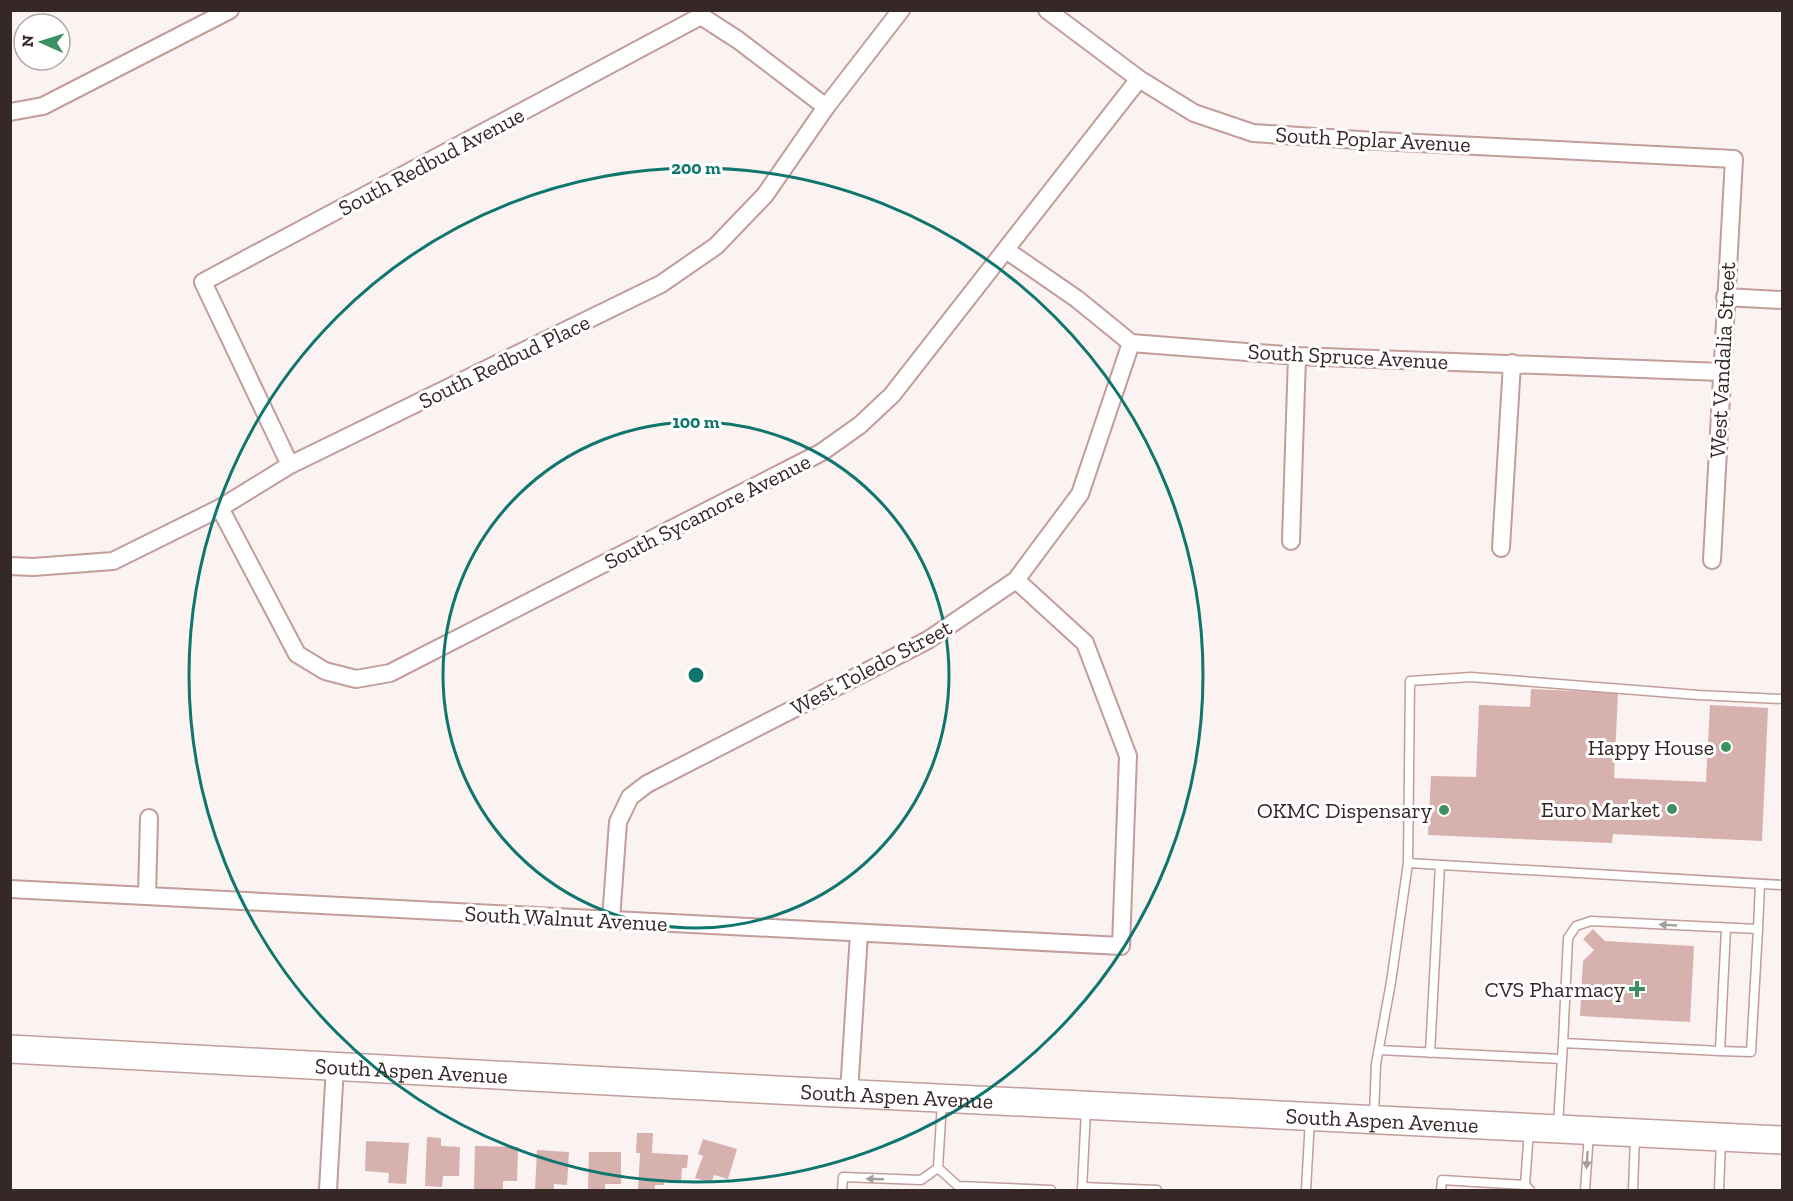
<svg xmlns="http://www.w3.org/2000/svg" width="1793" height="1201" viewBox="0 0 1793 1201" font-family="'Zilla Slab',serif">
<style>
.building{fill:#d7b1ad}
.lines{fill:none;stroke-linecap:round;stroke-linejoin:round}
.service-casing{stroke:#c29d9a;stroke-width:11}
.minor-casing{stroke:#c29d9a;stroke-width:20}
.primary-casing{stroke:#c29d9a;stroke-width:30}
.service{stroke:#fff;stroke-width:8}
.minor{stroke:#fff;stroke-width:16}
.primary{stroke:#fff;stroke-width:27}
.oneway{fill:#a59e9d}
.ring{fill:none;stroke:#0f766e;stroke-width:3}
.poi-dot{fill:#3e9062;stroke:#fff;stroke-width:2}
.labels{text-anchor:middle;stroke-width:6;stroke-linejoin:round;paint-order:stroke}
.street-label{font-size:22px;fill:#362826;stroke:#fff}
.poi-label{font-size:22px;fill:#362826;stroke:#fff;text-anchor:end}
.centre{fill:#0f766e;stroke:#fff;stroke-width:3}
.ring-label{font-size:18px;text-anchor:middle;font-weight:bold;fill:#0f766e;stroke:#fff;stroke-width:6;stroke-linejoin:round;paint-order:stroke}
</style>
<rect width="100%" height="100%" fill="#fbf2f2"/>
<path class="building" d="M 1531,689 L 1618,693 L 1614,778 L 1706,782 L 1710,705 L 1768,708 L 1762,841 L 1613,834 L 1612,843 L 1428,835 L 1431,776 L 1476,777 L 1479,705 L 1530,707 Z
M 1593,929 L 1605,941 L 1694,946 L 1690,1022 L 1580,1016 L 1583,961 L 1594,950 L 1583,939 Z
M 637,1133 L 653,1133 L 652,1153 L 688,1155 L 687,1168 L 682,1168 L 681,1183 L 664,1182 L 664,1185 L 655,1185 L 655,1190 L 638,1190 L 640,1153 L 636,1153 Z
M 427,1137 L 441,1138 L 441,1146 L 460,1147 L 459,1176 L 443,1176 L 442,1187 L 425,1186 Z
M 703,1139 L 737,1149 L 728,1179 L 714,1175 L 711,1183 L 695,1178 L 703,1156 L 698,1154 Z
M 366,1141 L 409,1143 L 406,1184 L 388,1183 L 389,1173 L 365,1171 Z
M 475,1146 L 518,1147 L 517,1181 L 503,1181 L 503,1190 L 474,1189 Z
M 537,1150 L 569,1152 L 567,1185 L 554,1184 L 554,1190 L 535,1190 Z
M 589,1152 L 621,1152 L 621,1184 L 605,1184 L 605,1190 L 588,1190 Z"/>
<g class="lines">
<g class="service-casing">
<path id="service" d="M 1782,699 L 1698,695 L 1471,677 L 1410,681 L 1408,863 L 1782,885
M 1758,929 L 1760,884
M 1563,1043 L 1568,938 L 1576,926 L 1591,921 L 1758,929 L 1751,1052 L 1720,1051
M 1379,1050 L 1562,1059
M 1430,1053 L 1440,865
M 1374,1115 L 1376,1064 L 1391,982 L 1408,863
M 1558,1125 L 1563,1043 L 1720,1051 L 1726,928
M 938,1168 L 958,1186 L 1051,1190
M 1525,1185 L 1529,1130
M 1082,1187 L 1157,1190
M 842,1190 L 843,1177 L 921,1180 L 938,1168 L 942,1102
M 1082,1190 L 1086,1110
M 1306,1190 L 1310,1119
M 1441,1190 L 1442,1180 L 1525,1185 L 1530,1190
M 1585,1190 L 1589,1133
M 1633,1190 L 1635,1137
M 1719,1190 L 1721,1140"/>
</g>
<g class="minor-casing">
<path id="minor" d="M 1047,10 L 1139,79 L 1194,113 L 1253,133 L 1359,140 L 1734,159 L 1712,560
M 10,112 L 43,106 L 230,10
M 1006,250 L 1077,299 L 1131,343 L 1297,356 L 1721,372
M 1725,297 L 1782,300
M 290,465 L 203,282 L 701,16 L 738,40 L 826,107
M 220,508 L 297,654 L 325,671 L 356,679 L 390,673 L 822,452 L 860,425 L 892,395 L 1139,79
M 1291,541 L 1297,356
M 1501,548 L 1512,363
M 10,566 L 33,567 L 113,561 L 220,508 L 290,465 L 661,284 L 716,246 L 765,195 L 826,107 L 901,10
M 10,889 L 1121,946 L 1128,756 L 1085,643 L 1016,580
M 147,896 L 149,818
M 611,920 L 618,822 L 630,797 L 647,784 L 928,640 L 1016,580 L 1080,494 L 1131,343
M 849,1093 L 859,933
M 328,1190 L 335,1066"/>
</g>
<g class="primary-casing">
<g id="primary">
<path id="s1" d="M 10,1049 L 758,1089 L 1782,1140"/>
</g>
</g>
<use href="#service" class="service"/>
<use href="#minor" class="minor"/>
<use href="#primary" class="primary"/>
</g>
<defs><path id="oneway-solid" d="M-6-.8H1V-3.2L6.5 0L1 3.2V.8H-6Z" transform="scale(1.5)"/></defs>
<g class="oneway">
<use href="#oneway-solid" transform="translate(1668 925) rotate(-177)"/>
<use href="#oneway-solid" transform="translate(1587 1160) rotate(94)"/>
<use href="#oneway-solid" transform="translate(875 1179) rotate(-178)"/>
</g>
<g class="ring">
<circle cx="696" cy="675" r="253"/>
<circle cx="696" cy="675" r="507"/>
</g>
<g class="poi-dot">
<circle cx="1726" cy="747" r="6"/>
<circle cx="1672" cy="809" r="6"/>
<circle cx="1444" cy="810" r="6"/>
<path d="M1634 980h6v6h6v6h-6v6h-6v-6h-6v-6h6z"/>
</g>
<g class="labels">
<g class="street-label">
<text transform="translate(1373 139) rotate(3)" y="8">South Poplar Avenue</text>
<text transform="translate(431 161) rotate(-28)" y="8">South Redbud Avenue</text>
<text transform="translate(1348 356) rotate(3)" y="8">South Spruce Avenue</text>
<text transform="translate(1722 360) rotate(-87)" y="8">West Vandalia Street</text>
<text transform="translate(504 361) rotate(-26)" y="8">South Redbud Place</text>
<text transform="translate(707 511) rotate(-27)" y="8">South Sycamore Avenue</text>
<text transform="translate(871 667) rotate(-28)" y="8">West Toledo Street</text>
<text transform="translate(566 918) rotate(3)" y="8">South Walnut Avenue</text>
<text dy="8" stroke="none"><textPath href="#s1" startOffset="402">South Aspen Avenue</textPath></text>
<text dy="8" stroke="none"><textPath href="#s1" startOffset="888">South Aspen Avenue</textPath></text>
<text dy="8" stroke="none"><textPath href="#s1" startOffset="1374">South Aspen Avenue</textPath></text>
</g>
<g class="poi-label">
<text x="1714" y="755">Happy House</text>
<text x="1660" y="817">Euro Market</text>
<text x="1432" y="818">OKMC Dispensary</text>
<text x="1625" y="997">CVS Pharmacy</text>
</g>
</g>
<circle cx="696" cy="675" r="9" class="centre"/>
<g class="ring-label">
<text x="696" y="174">200 m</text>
<text x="696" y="428">100 m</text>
</g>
<rect width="1793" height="1201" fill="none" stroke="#362826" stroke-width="24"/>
<g transform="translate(42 42) rotate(273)"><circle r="28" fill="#ffffff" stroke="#afa9a8" stroke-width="1.5"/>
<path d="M0-4.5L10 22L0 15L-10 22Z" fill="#3e9062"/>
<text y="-9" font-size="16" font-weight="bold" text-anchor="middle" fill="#362826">N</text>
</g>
</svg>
